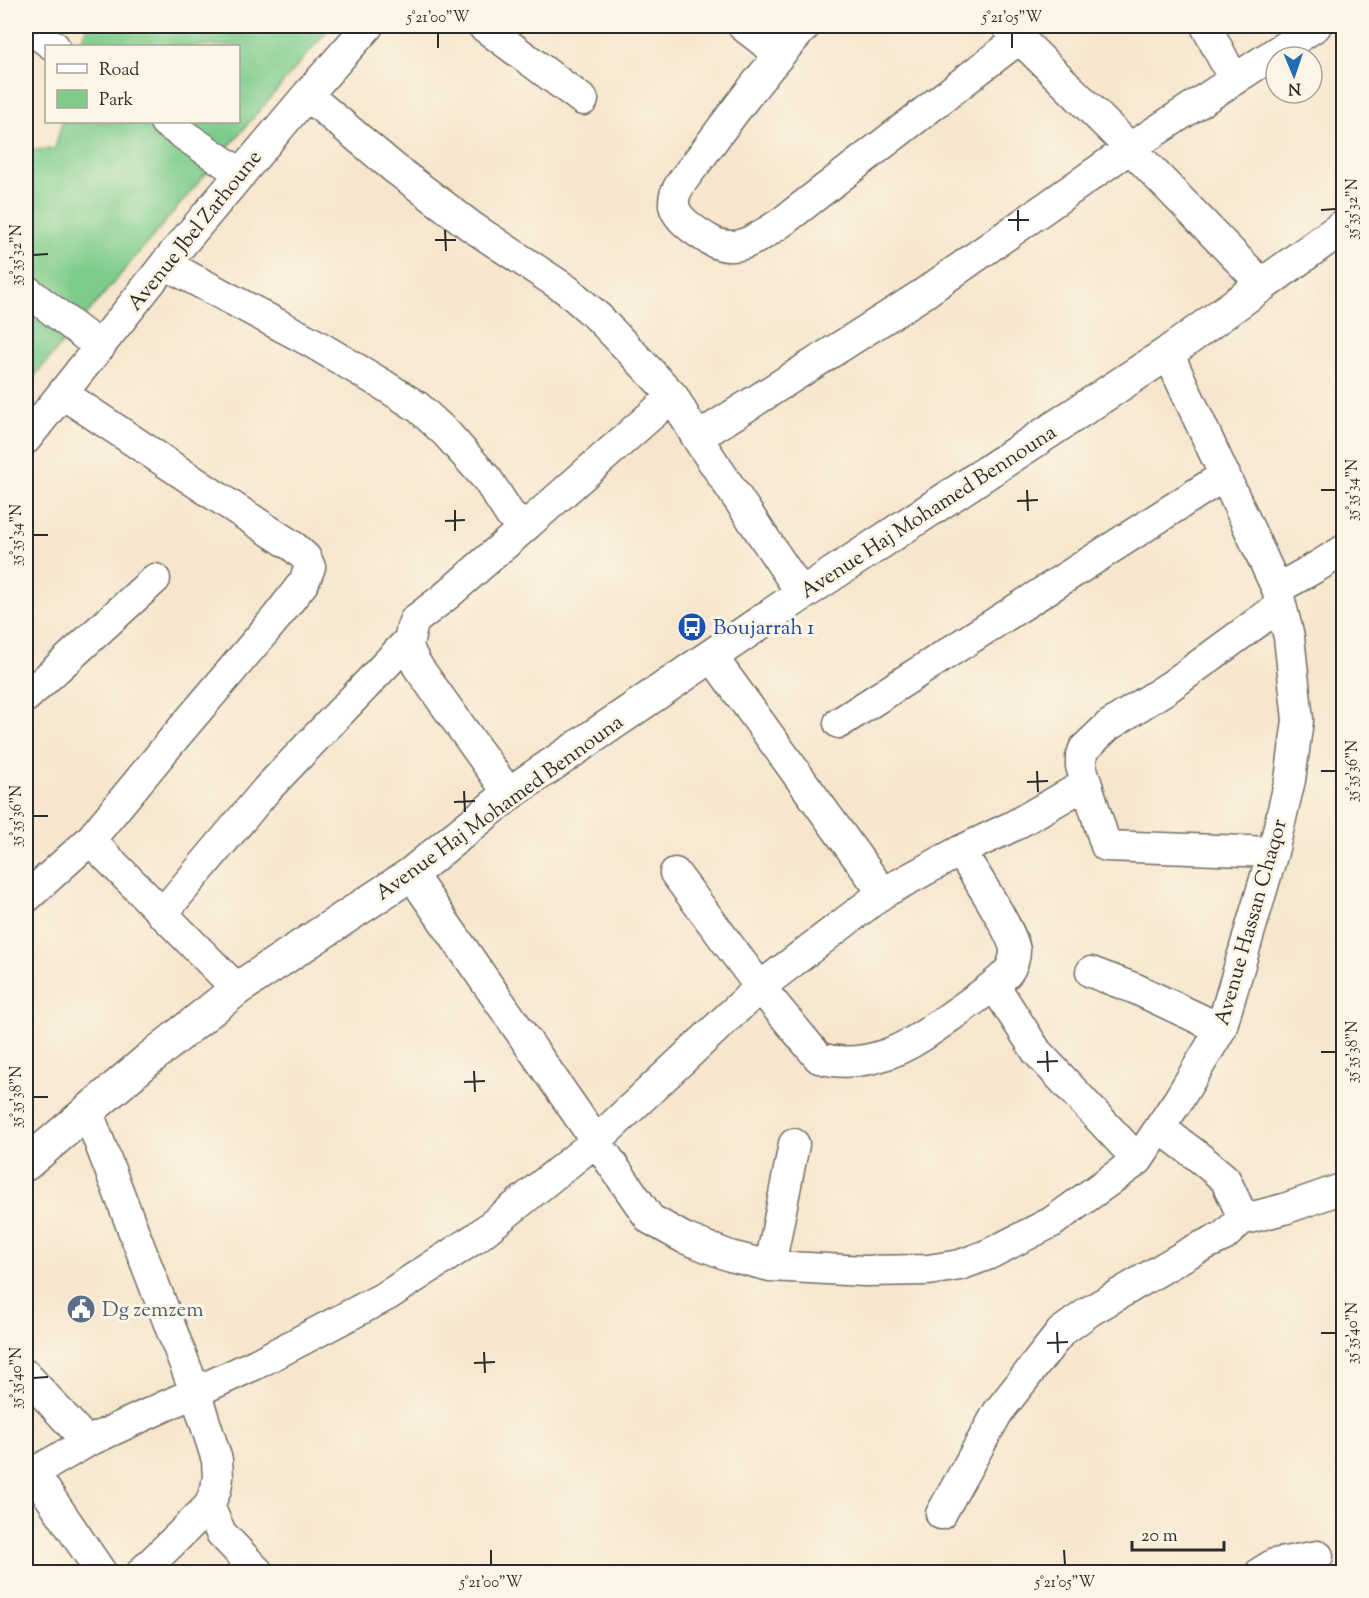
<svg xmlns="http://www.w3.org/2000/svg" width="1369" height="1598" viewBox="0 0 1369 1598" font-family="'Sorts Mill Goudy',serif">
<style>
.green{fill:#7dcc8c;stroke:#547c5c;stroke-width:1.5}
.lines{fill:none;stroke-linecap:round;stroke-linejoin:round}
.minor-casing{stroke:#726c64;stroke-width:33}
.tertiary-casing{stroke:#726c64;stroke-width:36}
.minor{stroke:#fff;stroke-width:30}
.tertiary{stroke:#fff;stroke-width:33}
.ticks{fill:none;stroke:#2b2b2b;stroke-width:2}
.labels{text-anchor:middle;stroke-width:6;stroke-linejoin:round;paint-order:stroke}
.street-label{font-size:21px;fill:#2b2b2b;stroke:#fcf5e5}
.transit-label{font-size:21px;fill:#164399;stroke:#fcf5e5;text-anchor:start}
.service-label{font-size:21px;fill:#4e5e75;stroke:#fcf5e5;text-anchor:start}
.neatline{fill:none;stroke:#2b2b2b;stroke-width:2}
.ticks-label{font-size:15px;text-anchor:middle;fill:#2b2b2b}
</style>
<rect width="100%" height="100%" fill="#fcf5e5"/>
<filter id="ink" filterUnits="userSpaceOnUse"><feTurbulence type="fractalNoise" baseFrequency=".0167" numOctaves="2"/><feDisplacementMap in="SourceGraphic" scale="12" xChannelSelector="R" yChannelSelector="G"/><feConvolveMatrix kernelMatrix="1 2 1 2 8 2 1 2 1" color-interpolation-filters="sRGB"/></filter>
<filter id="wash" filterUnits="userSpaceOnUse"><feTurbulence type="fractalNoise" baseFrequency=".008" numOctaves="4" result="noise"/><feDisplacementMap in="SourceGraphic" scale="24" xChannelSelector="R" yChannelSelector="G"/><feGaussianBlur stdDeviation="1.35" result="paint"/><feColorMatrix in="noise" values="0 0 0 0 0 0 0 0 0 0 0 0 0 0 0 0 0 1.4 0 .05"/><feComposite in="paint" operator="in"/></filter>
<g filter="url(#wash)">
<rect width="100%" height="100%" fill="#f6e6cd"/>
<path class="green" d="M 86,26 L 331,26 L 26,386 L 26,150 L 55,149 L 62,122 L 238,122 L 238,46 L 81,46 Z"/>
</g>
<g filter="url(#ink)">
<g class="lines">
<g class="minor-casing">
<path id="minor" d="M 26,26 L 54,46
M 483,26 L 583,100
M 743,26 L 779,54
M 805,26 C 768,66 735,110 703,154 C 695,165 678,184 675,195 C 674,197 674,202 674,205 C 676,219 696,232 708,239 C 736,257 759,237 782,222 L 1020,38
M 1007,26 L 1130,148 L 1263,285
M 1206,26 L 1234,80
M 307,95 L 394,168 L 472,227 L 567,290 L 599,318 L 673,396 L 697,438 L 802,594
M 165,122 L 241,174
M 165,264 L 313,343 L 382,384 L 418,407 L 447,434 L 487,479 L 511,516 L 527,525 L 446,596 L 415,620 L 412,627 L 408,645 L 411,654 L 418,667 L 509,794
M 26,290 L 100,347
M 697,438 L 923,294 L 1130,148 L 1316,26
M 26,439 L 165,264 L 307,95 L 368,26
M 527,525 L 673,396
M 1277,589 L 1318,566 L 1344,550
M 711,655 L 883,893
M 26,697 L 155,579
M 839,723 L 1225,475
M 90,840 L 237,989
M 1273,852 L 1106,846 L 1081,766 L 1081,758 L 1084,749 L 1108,726 L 1169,687 L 1281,605
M 675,873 L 760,987 L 819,1058 C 841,1064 865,1062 887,1054 C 917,1043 942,1022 968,1004 C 982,994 996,985 1008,972 C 1012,967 1015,958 1015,951 C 1016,937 970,866 960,851
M 411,874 L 650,1219 L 684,1238 L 730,1256 L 770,1266 L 865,1271 L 928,1270 L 960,1265 L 987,1255 L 1052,1222 L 1138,1160 L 1179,1099 L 1221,1029 L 1273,852 L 1290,780 L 1298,720 L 1289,637 L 1277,589 L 1168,353
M 26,898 L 90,840 L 170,743 L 276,618 L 304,582 L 310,567 L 306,558 L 294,547 L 210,492 L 63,394
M 162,914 L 267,789 L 408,641
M 1091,972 L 1136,989 L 1221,1029
M 994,985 L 1037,1052 L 1138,1160
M 87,1110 L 195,1391 L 217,1460 L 218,1477 L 216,1489 L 209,1506 L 221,1533 L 258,1572
M 1241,1220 L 1284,1209 L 1344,1188
M 770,1266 L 794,1144
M 26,1375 L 87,1442
M 33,1472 L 101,1572
M 26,1477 L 87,1442 L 256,1364 L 388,1295 L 477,1237 L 595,1142 L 760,987 L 883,893 L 960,851 L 1013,826 L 1086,784
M 941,1514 L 998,1412 L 1061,1332 L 1090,1311 L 1194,1250 L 1224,1236 L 1241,1220 L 1239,1209 L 1225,1179 L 1200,1158 L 1160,1128
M 142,1572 L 209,1506
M 1261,1572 L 1274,1564 L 1318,1556"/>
</g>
<g class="tertiary-casing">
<path id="tertiary" d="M 26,1164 L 149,1059 L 237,989 L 411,874 L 509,794 L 802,594 L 1168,353 L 1344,226"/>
</g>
<use href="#minor" class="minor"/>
<use href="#tertiary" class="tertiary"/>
</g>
</g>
<path class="ticks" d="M 438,33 L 438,48M 1012,33 L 1012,48M 1018,210 L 1018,231M 1321,210 L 1336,209M 1008,220 L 1029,220M 445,230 L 446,251M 435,240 L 456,240M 33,255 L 48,254M 1027,490 L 1028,511M 1321,490 L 1336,490M 1017,501 L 1038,500M 455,510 L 455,531M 445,521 L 465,520M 33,535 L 48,535M 1037,771 L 1038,792M 1321,771 L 1336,771M 1027,782 L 1048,781M 464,791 L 465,812M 454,802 L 475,801M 33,816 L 48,816M 1047,1051 L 1048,1072M 1321,1052 L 1336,1052M 1037,1062 L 1058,1061M 474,1071 L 475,1092M 464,1082 L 485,1081M 33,1097 L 48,1097M 1057,1332 L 1058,1353M 1321,1333 L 1336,1333M 1047,1343 L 1068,1342M 484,1352 L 485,1373M 474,1363 L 495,1362M 33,1378 L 48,1377M 491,1550 L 491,1565M 1064,1550 L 1065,1565"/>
<defs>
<g id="bus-disc" transform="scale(1.5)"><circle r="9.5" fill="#1a4fb4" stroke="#fcf5e5"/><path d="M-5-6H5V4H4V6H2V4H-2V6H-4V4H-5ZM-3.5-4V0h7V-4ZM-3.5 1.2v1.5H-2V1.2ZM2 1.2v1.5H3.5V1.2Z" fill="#fff"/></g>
<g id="civic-disc" transform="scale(1.5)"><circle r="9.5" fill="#5c6f8a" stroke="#fcf5e5"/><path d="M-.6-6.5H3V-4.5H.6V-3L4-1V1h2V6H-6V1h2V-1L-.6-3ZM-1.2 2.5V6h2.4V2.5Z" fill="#fff"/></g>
</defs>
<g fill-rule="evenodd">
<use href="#bus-disc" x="692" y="627"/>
<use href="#civic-disc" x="81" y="1309"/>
</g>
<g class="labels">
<g class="street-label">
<text transform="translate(194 230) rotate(-51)" y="7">Avenue Jbel Zarhoune</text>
<text transform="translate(928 511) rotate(-33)" y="7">Avenue Haj Mohamed Bennouna</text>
<text transform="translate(499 807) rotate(-36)" y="7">Avenue Haj Mohamed Bennouna</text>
<text transform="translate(1250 922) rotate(-74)" y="7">Avenue Hassan Chaqor</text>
</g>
<g class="transit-label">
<text x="713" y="634">Boujarrah 1</text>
</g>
<g class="service-label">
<text x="102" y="1316">Dg zemzem</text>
</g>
</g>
<rect width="1369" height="1598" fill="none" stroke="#fcf5e5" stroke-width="66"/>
<rect x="45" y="45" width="195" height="78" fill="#fcf5e5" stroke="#a8a49b" stroke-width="1.5"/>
<rect x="57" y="64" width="30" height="9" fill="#ffffff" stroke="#a8a49b" stroke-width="1.5"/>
<text x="99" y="75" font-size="18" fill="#2b2b2b">Road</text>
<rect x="57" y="90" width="30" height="18" fill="#7dcc8c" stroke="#a8a49b" stroke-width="1.5"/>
<text x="99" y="105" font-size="18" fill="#2b2b2b">Park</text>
<g transform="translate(1294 75) rotate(178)"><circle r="28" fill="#fcf5e5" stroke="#a8a49b" stroke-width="1.5"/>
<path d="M0-4.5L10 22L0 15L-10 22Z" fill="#1f6fb2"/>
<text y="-9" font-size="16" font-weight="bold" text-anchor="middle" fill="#2b2b2b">N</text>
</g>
<path d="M1132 1541v9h92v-9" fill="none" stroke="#2b2b2b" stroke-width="3"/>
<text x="1141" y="1541" font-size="18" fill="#2b2b2b" stroke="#fcf5e5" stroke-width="4.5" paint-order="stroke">20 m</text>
<rect x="33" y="33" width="1303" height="1532" class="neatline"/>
<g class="ticks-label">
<text x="438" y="22">5°21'00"W</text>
<text x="1012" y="22">5°21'05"W</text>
<text transform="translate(1352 209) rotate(-90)" y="5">35°35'32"N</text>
<text transform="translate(16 255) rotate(-90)" y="5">35°35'32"N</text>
<text transform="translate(1352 490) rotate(-90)" y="5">35°35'34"N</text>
<text transform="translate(16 535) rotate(-90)" y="5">35°35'34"N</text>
<text transform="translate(1352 771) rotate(-90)" y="5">35°35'36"N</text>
<text transform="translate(16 816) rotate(-90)" y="5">35°35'36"N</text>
<text transform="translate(1352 1052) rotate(-90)" y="5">35°35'38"N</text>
<text transform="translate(16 1097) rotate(-90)" y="5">35°35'38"N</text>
<text transform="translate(1352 1333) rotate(-90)" y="5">35°35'40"N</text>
<text transform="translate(16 1378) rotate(-90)" y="5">35°35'40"N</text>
<text x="491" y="1587">5°21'00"W</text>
<text x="1065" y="1587">5°21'05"W</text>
</g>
</svg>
